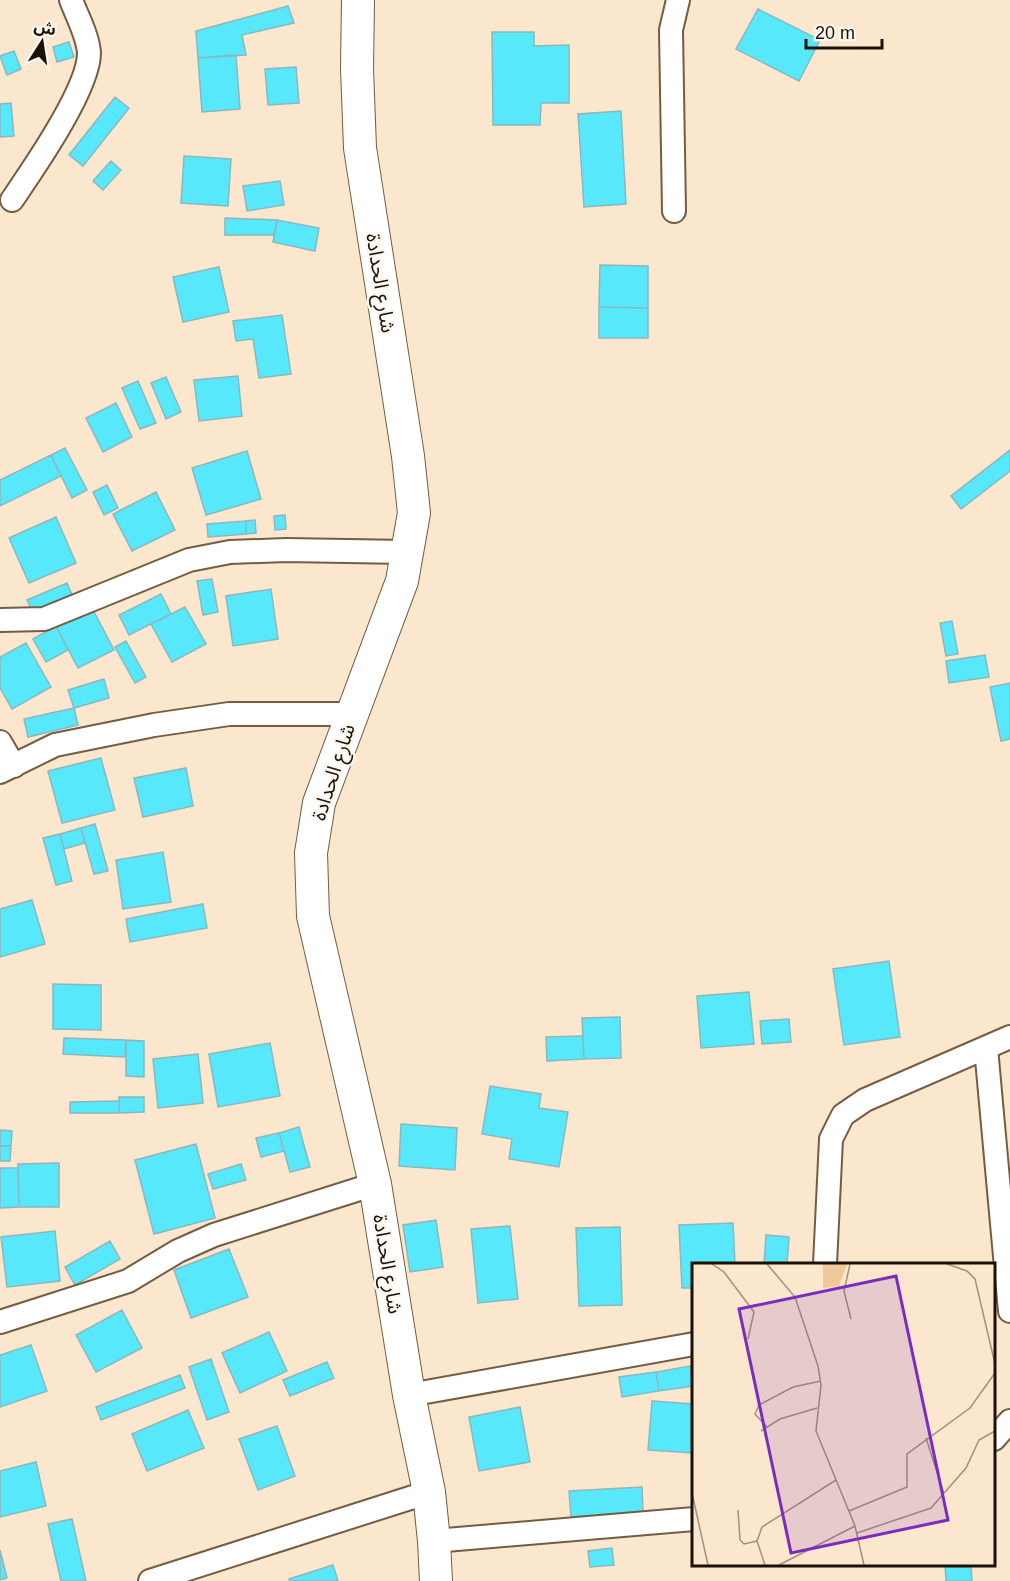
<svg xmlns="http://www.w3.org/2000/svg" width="1010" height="1581" viewBox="0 0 1010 1581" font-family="Arial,'Noto Sans Arabic',sans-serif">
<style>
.building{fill:#57e8fb;stroke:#8ab8be;stroke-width:1.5}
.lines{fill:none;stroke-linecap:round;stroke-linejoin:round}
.street-casing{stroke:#745d43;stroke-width:26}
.secondary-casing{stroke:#745d43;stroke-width:34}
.street{stroke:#fff;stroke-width:22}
.secondary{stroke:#fff;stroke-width:32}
.labels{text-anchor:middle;stroke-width:5;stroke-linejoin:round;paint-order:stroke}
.street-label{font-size:20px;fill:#1a1107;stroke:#fbf6f0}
.inset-road{fill:none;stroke:#a1917e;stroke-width:1.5}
.view{fill:#7b2cbf;fill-opacity:0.15;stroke:#7b2cbf;stroke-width:3}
.inset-edge{fill:none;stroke:#1a1107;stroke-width:3}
</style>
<rect width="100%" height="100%" fill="#fbe6ce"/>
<path class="building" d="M 288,6 L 294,23 L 242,35 L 246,55 L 198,58 L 196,31 Z
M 758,9 L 820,40 L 799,81 L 736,49 Z
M 492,32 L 534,32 L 534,46 L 569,45 L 569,103 L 541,103 L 540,125 L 493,125 Z
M 69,42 L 74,57 L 57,62 L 53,47 Z
M 14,51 L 21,69 L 7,75 L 0,56 Z
M 236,55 L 240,109 L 202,112 L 198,58 Z
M 296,67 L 299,103 L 268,105 L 265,69 Z
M 115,97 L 129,108 L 83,166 L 69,155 Z
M 11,103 L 14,136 L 0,137 L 0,104 Z
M 621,111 L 626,204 L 584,207 L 578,114 Z
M 184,156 L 231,159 L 228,206 L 181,203 Z
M 111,161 L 121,170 L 103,190 L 93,181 Z
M 280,181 L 284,205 L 247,211 L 243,186 Z
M 225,218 L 277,220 L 274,235 L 225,235 Z
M 277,220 L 319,228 L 315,251 L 273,242 Z
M 600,265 L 648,266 L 648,308 L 599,307 Z
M 219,267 L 229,312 L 183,322 L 173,277 Z
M 599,307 L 648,308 L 648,338 L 599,338 Z
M 282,315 L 291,374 L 259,378 L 253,339 L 236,341 L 233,321 Z
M 238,376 L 242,416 L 199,421 L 194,380 Z
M 166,377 L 181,412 L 166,419 L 151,383 Z
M 138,381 L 156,423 L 140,429 L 122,388 Z
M 116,403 L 132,437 L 103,452 L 86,418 Z
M 65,448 L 87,490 L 72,498 L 51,455 Z
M 1010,450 L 1010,471 L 961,509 L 951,496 Z
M 247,451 L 261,499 L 206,515 L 192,468 Z
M 51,455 L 61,476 L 0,506 L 0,480 Z
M 107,485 L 118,508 L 104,515 L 93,492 Z
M 156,492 L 175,530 L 132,551 L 113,514 Z
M 285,515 L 286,529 L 275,530 L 274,516 Z
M 56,517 L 76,563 L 29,583 L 9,538 Z
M 255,520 L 256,533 L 246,534 L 246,521 Z
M 246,521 L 246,534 L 208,537 L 207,524 Z
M 212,579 L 218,612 L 203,615 L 197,581 Z
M 67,583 L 74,599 L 34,615 L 27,600 Z
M 271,589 L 278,639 L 233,646 L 226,596 Z
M 161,594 L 171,614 L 129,635 L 119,615 Z
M 185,607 L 206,644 L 172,662 L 151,624 Z
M 92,608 L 114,650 L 78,668 L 56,626 Z
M 952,621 L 958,654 L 946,656 L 940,623 Z
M 56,626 L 68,650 L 46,662 L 33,639 Z
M 126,641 L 146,677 L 135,683 L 115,647 Z
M 26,643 L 51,687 L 12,709 L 0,688 L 0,657 Z
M 985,655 L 989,677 L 949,683 L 946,661 Z
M 104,679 L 109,698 L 74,708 L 68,690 Z
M 1010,683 L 1010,739 L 1001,741 L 990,687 Z
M 74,708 L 78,725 L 28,737 L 24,719 Z
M 101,758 L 115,810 L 62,823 L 48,771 Z
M 186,768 L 193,806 L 143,817 L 134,778 Z
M 95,824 L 108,871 L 94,874 L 81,828 Z
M 81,828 L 85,843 L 64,849 L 60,834 Z
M 60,834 L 72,881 L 56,885 L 43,838 Z
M 163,852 L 171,902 L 123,909 L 116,860 Z
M 32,900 L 45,944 L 0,957 L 0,909 Z
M 203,904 L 207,928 L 130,942 L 126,919 Z
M 889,961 L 900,1037 L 844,1045 L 833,969 Z
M 53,984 L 101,985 L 101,1030 L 53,1029 Z
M 749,992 L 754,1044 L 701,1048 L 697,996 Z
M 620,1017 L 621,1058 L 584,1059 L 582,1018 Z
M 789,1019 L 791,1042 L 762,1044 L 760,1021 Z
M 583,1036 L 584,1059 L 547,1061 L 546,1037 Z
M 64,1038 L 126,1040 L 125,1057 L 63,1054 Z
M 126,1040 L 144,1041 L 144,1077 L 126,1076 Z
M 270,1043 L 280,1096 L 218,1107 L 209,1054 Z
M 198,1054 L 203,1103 L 158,1108 L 153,1059 Z
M 490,1086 L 541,1094 L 539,1108 L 568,1112 L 559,1167 L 509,1159 L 512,1139 L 482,1134 Z
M 119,1097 L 144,1097 L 144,1112 L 119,1113 Z
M 119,1101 L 119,1113 L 70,1113 L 70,1102 Z
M 401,1124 L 457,1128 L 455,1170 L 399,1166 Z
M 299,1127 L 310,1167 L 290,1172 L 279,1133 Z
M 0,1130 L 12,1131 L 11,1146 L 0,1146 Z
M 279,1133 L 284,1151 L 261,1157 L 256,1138 Z
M 196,1144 L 215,1218 L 154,1234 L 135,1160 Z
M 0,1146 L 11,1146 L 10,1161 L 0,1161 Z
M 59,1163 L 59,1207 L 19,1207 L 18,1164 Z
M 241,1164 L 246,1180 L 213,1189 L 208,1174 Z
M 0,1168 L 18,1168 L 19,1207 L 0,1208 Z
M 436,1220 L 443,1267 L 410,1272 L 403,1225 Z
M 733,1223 L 735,1264 L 694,1264 L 694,1288 L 682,1288 L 679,1225 Z
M 510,1226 L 518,1299 L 478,1303 L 471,1229 Z
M 620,1227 L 622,1305 L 579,1306 L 576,1228 Z
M 55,1231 L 60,1281 L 7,1287 L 1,1237 Z
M 766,1235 L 789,1237 L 787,1264 L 764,1264 Z
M 110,1241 L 120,1259 L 75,1285 L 65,1267 Z
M 229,1249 L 248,1297 L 191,1318 L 174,1270 Z
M 122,1310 L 142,1348 L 96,1372 L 76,1335 Z
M 269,1332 L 287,1371 L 240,1393 L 222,1353 Z
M 31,1345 L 47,1391 L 0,1407 L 0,1355 Z
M 211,1359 L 229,1412 L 207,1420 L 189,1367 Z
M 327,1362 L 334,1378 L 290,1396 L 283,1380 Z
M 690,1366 L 693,1386 L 659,1391 L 656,1372 Z
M 656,1372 L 659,1391 L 622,1397 L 619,1377 Z
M 180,1375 L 185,1388 L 101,1420 L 96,1407 Z
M 652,1401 L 694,1404 L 694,1453 L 648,1450 Z
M 520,1407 L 530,1462 L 479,1471 L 469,1417 Z
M 188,1410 L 204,1448 L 147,1471 L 132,1434 Z
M 277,1426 L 295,1476 L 258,1490 L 239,1439 Z
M 36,1462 L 46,1506 L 0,1517 L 0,1471 Z
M 642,1487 L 643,1513 L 571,1517 L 569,1491 Z
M 72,1519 L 86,1581 L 61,1581 L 48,1524 Z
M 612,1548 L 614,1565 L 590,1567 L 588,1551 Z
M 0,1550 L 7,1578 L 0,1580 Z
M 945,1564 L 971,1564 L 972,1581 L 946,1581 Z
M 333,1565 L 338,1581 L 290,1581 L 289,1579 Z"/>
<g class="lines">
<g class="street-casing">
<path id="street" d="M 12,200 C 33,169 89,89 89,53 C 88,36 77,16 71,0
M 674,211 L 671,30 L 678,0
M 0,620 L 44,619 L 189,560 L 230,552 L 286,550 L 407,552
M 0,742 L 14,766
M 0,772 L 55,745 L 154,725 L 229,714 L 352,714
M 986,1048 L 1010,1311
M 825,1264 L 831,1139 L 843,1115 L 865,1100 L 1010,1037
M 0,1322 L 128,1281 L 178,1251 L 214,1235 L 375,1184
M 409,1395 L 694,1344
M 994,1439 L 1010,1421
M 434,1541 L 694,1519
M 150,1581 L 429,1492"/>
</g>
<g class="secondary-casing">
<path id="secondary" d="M 358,0 L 357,69 L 360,148 L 408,456 L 414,513 L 402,581 L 319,803 L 311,853 L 313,916 L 375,1184 L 409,1395 L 429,1492 L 434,1541 L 436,1581"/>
</g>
<use href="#street" class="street"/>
<use href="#secondary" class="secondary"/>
</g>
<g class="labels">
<g class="street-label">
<text transform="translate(381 283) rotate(81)" y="7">شارع الحدادة</text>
<text transform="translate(333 772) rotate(-72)" y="7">شارع الحدادة</text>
<text transform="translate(388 1264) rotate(81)" y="7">شارع الحدادة</text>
</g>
</g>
<g transform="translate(692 1263)">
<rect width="303" height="303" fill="#fbe6ce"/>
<path d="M 131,1 L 155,1 L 147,23 L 131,25 Z" fill="#f0c89a"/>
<path class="inset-road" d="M 20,1 L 32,9 L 62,49 L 56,76M 75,1 L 103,34 L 126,103 L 129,122 L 124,168 L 163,263 L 172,302M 158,1 L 152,28 L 159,56M 255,1 L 275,8 L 283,16 L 303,101M 75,164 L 63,151 L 67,142 L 101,124 L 129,118M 69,168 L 88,156 L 125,145M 234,175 L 252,231M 0,230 L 16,302M 46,247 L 48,277 L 52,281 L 65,278M 157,248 L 215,224 L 215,191 L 278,145 L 303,110M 165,270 L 239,245 L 274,205 L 287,177 L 303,168M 73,302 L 65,278 L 70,264 L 144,217M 87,302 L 163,263"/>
<path class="view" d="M 204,13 L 256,257 L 99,290 L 47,46 Z"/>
<rect width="303" height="303" class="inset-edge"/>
</g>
<g transform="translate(42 42) rotate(12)" stroke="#fbf6f0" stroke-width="4.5" paint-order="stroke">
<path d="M0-4.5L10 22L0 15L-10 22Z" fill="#1a1107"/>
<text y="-9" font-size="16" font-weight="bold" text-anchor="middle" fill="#1a1107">ش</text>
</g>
<path d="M806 39v9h76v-9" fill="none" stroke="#1a1107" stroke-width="3"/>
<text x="815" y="39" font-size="18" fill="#1a1107" stroke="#fbf6f0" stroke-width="4.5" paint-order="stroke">20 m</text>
</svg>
